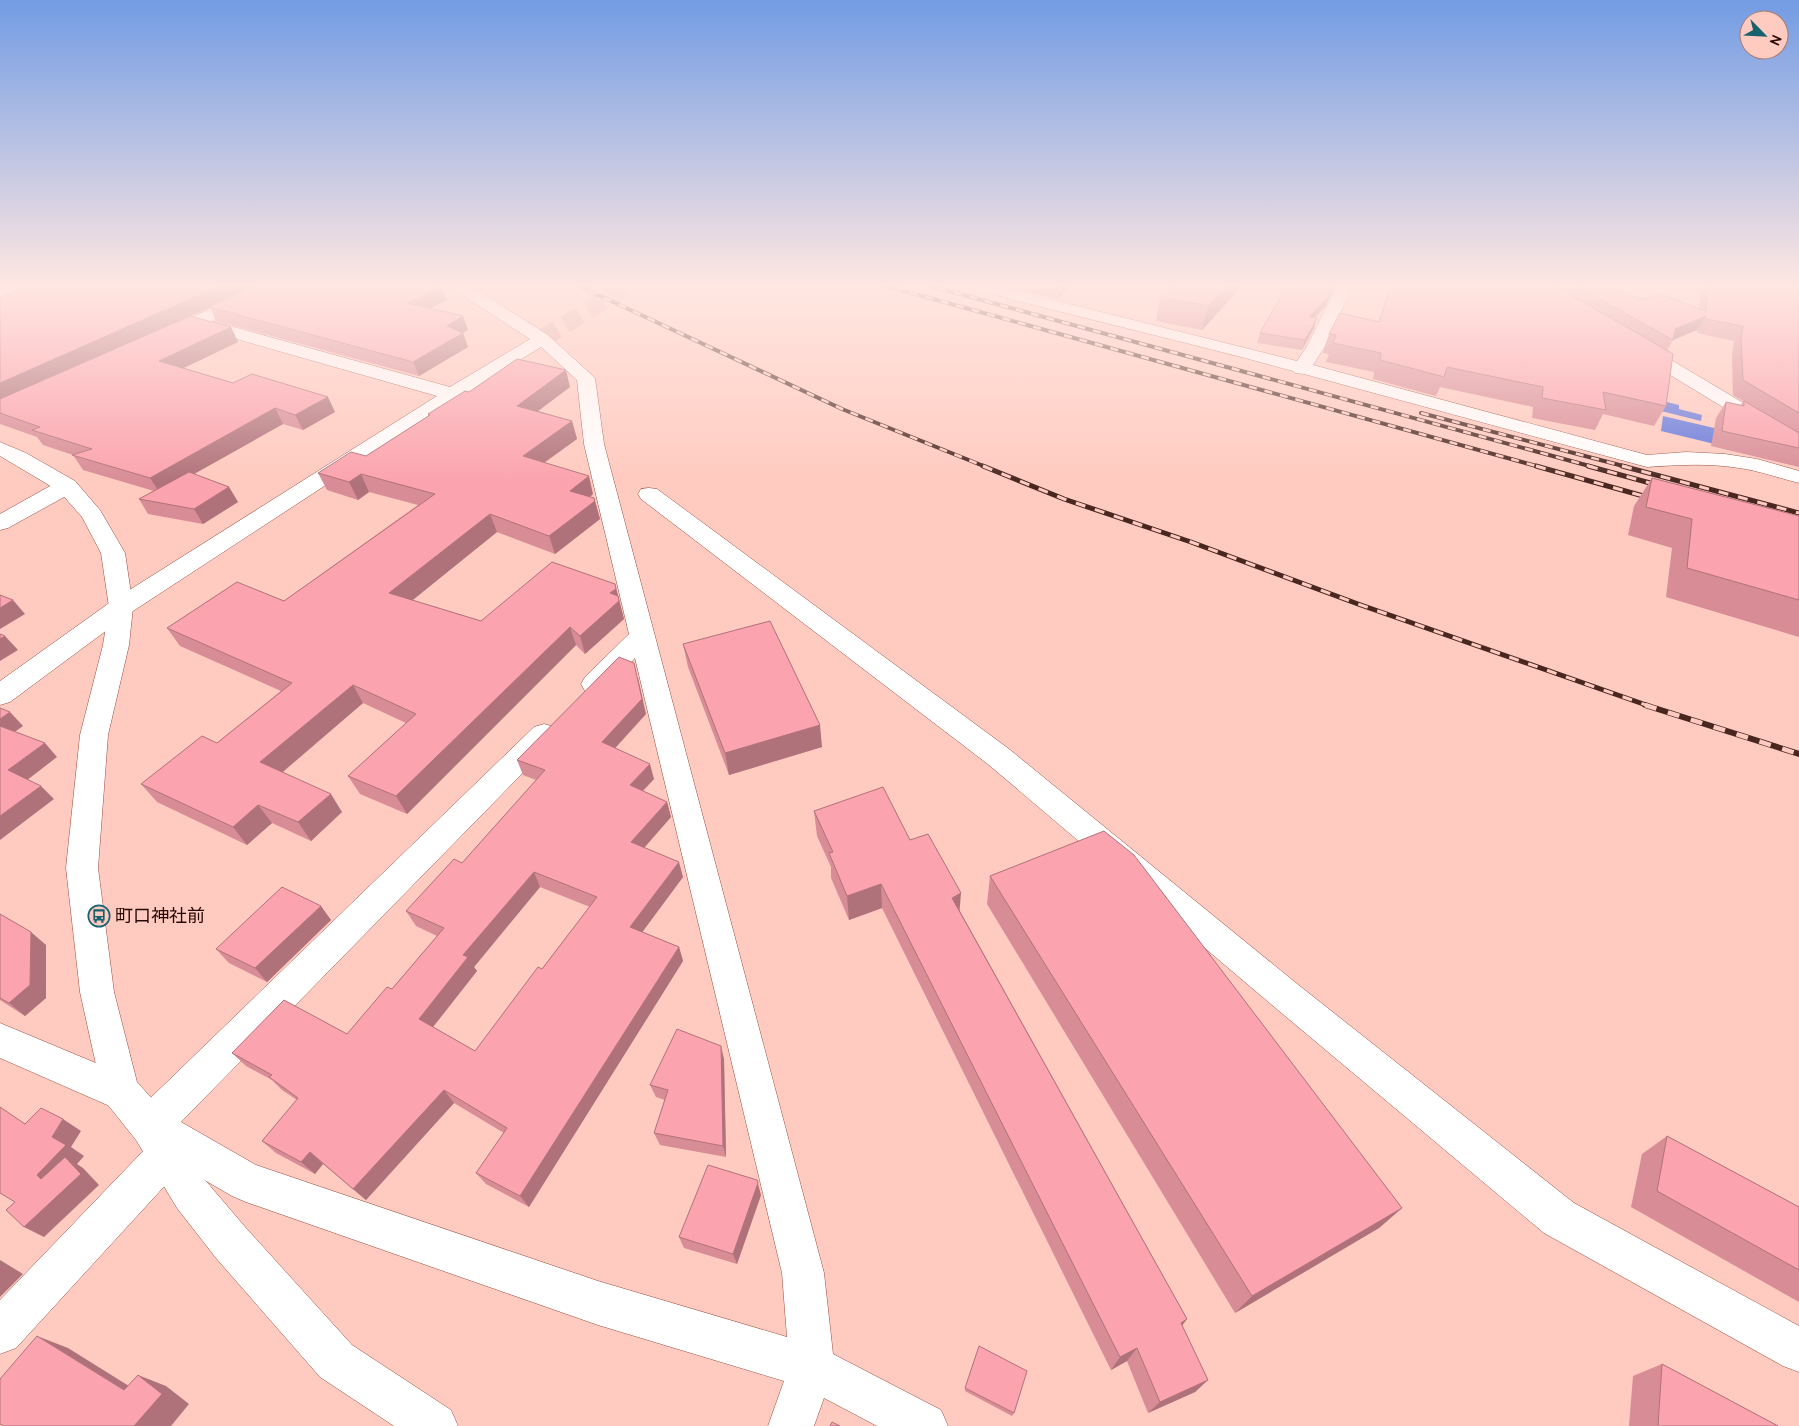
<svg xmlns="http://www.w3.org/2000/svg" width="1799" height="1426" viewBox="0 0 1799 1426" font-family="Cabin,'Noto Sans JP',sans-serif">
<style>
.water{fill:#6278dd}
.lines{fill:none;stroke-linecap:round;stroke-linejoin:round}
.minor-tunnel{stroke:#deada3;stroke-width:18;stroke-dasharray:18 9;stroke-linecap:butt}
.minor-casing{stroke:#994d3f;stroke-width:1}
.tertiary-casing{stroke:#994d3f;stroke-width:1}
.minor{fill:#fff;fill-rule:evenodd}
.tertiary{fill:#fff;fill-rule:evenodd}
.rail-far2-casing{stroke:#482721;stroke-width:4}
.rail-far1-casing{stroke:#482721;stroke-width:5}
.rail-casing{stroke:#482721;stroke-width:6}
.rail-far2{stroke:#ffcabf;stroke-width:2.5;stroke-dasharray:8;stroke-linecap:butt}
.rail-far1{stroke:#ffcabf;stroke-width:3;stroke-dasharray:10;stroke-linecap:butt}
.rail{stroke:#ffcabf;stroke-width:4.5;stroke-dasharray:12;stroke-linecap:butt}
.wall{fill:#d88c96;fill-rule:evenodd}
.shaded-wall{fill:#b0727a}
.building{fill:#fba3ae;stroke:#b0727a;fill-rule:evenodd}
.labels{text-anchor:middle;stroke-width:5;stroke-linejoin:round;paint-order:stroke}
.poi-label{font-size:18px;fill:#260804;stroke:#ffcabf;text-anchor:start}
</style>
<rect width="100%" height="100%" fill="#ffcabf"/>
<path class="water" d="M 1663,401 L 1679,405 L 1679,409 L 1702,415 L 1701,421 L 1661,411 Z
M 1663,416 L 1727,431 L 1727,447 L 1661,431 Z"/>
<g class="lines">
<path class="minor-tunnel" d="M 542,339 L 630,284"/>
<g class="minor-casing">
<path id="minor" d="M 15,284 L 38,284 L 36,287 L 0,299 L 0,289 Z
M 265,284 L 286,284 L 284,287 L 212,321 L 450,387 L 530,339 L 450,287 L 448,284 L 467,284 L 548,335 L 595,378 L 604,444 L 824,1273 L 833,1354 L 941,1410 L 948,1426 L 877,1426 L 824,1398 L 814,1426 L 768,1426 L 784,1381 L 598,1325 L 246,1202 L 232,1196 L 182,1167 L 16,1348 L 0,1354 L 0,1300 L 148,1146 L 136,1140 L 131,1126 L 136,1112 L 534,727 L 544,724 L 554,727 L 558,734 L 554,741 L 181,1122 L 256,1165 L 598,1281 L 787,1337 L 782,1273 L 635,658 C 621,673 607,697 585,691 L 581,684 L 585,677 L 629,634 L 584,444 L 577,380 L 541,347 L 459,398 L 130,613 L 10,702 L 0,705 L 0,681 L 112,601 L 437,396 L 198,328 L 174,339 L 168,340 L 162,339 L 159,335 L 162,331 Z
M 964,284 L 989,284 L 1297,361 L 1306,348 L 1338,284 L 1354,284 L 1324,348 L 1313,365 L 1647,455 L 1686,452 L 1725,454 L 1757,459 L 1799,471 L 1799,483 C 1779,478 1760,471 1739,468 C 1709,463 1678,465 1647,467 L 1304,374 L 1295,373 L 1293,371 C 1185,341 1075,317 966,287 Z
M 67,480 L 75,481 L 78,486 L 75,491 L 8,528 L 0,530 L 0,514 L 59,481 Z
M 649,488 L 657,489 L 1009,749 L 1296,983 L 1574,1203 L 1799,1326 L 1799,1372 L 1783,1366 L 1544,1233 L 1272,1005 L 989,765 L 641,499 L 638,494 L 641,489 Z
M 0,1023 L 134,1079 L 140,1092 L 134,1105 L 121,1111 L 0,1058 Z"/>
</g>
<g class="tertiary-casing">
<path id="tertiary" d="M 1640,344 L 1646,345 L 1799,436 L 1799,451 L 1792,449 L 1634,353 L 1631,349 L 1634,345 Z
M 0,442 L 26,453 L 75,481 L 100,510 L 125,553 L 133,607 L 129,645 L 108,735 L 98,868 L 114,992 L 137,1082 L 164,1112 L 205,1180 L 246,1228 L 352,1345 L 451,1410 L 458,1426 L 394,1426 L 320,1377 L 216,1258 L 177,1208 L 136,1140 L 108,1105 L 102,1092 L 80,992 L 66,868 L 80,735 L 103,645 L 109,607 L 101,553 L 82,517 L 59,491 L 0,456 Z"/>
</g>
<use href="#minor" class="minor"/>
<use href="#tertiary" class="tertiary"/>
<g class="rail-far2-casing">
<path id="rail-far2" d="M 575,284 L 842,409 L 986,467
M 879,284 L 1540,467
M 923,284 L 1593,467
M 1421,413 L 1627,467"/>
</g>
<g class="rail-far1-casing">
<path id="rail-far1" d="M 983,466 L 1064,499 L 1191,542 L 1358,604 L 1649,706
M 1536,466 L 1654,499
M 1588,466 L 1661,486
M 1622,466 L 1799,513"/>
</g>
<g class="rail-casing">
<path id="rail" d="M 1645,705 L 1799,754"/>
</g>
<use href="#rail-far2" class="rail-far2"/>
<use href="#rail-far1" class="rail-far1"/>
<use href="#rail" class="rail"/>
</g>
<path class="wall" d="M 1021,284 L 1073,284 L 1058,299 L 1021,290 Z
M 1244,284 L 1202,330 L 1156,321 L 1160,297 Z
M 1288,284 L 1336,284 L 1325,307 L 1314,318 L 1314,328 L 1302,350 L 1257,343 L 1260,333 Z
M 1391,284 L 1604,284 L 1603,285 L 1642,300 L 1699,308 L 1701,284 L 1799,284 L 1799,467 L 1711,446 L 1716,418 L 1726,402 L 1741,405 L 1743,401 L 1733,395 L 1732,356 L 1734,341 L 1697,333 L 1697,330 L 1673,340 L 1667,351 L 1666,406 L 1654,426 L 1603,414 L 1595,430 L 1532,418 L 1533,407 L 1440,387 L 1436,396 L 1432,395 L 1373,379 L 1374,372 L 1326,362 L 1329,354 L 1323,353 L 1329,334 L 1379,321 Z
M 442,287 L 447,300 L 430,309 L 468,330 L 463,333 L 468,347 L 419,376 L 216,321 L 210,307 L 190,316 L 231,327 L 238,342 L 183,368 L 233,383 L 335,412 L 303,430 L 283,424 L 194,474 L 229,487 L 238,502 L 203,524 L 148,514 L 139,499 L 154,491 L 83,470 L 73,455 L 43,445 L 37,437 L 0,424 L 0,297 L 20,290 L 18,288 Z
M 570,387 L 538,411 L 572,421 L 577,439 L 544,463 L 593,494 L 590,497 L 594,498 L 600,519 L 555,554 L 497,532 L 412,600 L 481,621 L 615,584 L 624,619 L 585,654 L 576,645 L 407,814 L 360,794 L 348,776 L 406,723 L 363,703 L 283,772 L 342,812 L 311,841 L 272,823 L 247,845 L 157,802 L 141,784 L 217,743 L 281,691 L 180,646 L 167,628 L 284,601 L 418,505 L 369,492 L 358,500 L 327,490 L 318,473 L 366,456 L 428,416 L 428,414 L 469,392 Z
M 1652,478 L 1799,516 L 1799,637 L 1666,597 L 1672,548 L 1628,535 L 1634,506 Z
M 683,644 L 822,747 L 729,775 L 688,667 Z
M 646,714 L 615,748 L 654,779 L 643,791 L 667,802 L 671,817 L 644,848 L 683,877 L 642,932 L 679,947 L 683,961 L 529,1207 L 486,1184 L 476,1173 L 504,1133 L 454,1103 L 366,1200 L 323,1164 L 315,1174 L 276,1153 L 262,1141 L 297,1100 L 282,1090 L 272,1080 L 246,1066 L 232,1053 L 347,1034 L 392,989 L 437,936 L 416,926 L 406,911 L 462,863 L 536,780 L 523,775 L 517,760 ZM 540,887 L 590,907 L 542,969 L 475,1051 L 433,1027 L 477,971 L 474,967 Z
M 814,811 L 910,840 L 960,911 L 1187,1319 L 1182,1326 L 1208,1380 L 1195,1392 L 1148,1413 L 1127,1361 L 1111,1370 L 882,908 L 849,920 L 831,878 L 831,867 L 817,836 Z
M 990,876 L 1402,1208 L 1379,1228 L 1235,1313 L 987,904 Z
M 0,914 L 46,945 L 46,998 L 25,1016 L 0,1000 Z
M 331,920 L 267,982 L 229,963 L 216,949 Z
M 724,1059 L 726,1157 L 660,1145 L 654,1133 L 665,1100 L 656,1097 L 650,1085 Z
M 1667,1136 L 1799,1207 L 1799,1302 L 1631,1207 L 1642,1154 Z
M 761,1195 L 737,1264 L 684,1248 L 679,1237 Z
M 1662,1364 L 1778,1426 L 1629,1426 L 1633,1376 Z
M 965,1388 L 1014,1413 L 1012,1416 L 965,1391 Z"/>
<path class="shaded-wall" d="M 224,284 L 261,284 L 0,403 L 0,383 Z
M 1060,284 L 1073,284 L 1058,299 Z
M 1229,284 L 1244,284 L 1202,330 L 1208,306 Z
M 1334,284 L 1336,284 L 1325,307 L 1306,326 L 1309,317 Z
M 442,287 L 447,300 L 412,317 L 407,303 Z
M 463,316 L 468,330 L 463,333 L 468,347 L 419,376 L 413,362 L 447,326 Z
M 1706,316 L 1697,330 L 1673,340 L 1675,329 Z
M 1317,318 L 1314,328 L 1302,350 L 1305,340 Z
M 231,327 L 238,342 L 167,376 L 159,361 Z
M 566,370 L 570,387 L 522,423 L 517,406 Z
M 328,397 L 335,412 L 303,430 L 295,415 Z
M 275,408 L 283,424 L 160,493 L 150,478 Z
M 572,421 L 577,439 L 528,474 L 523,456 Z
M 361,474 L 369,492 L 358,500 L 349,482 Z
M 589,476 L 593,494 L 575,509 L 570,491 Z
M 229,487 L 238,502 L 203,524 L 194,509 Z
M 595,501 L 600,519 L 555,554 L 549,536 Z
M 490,514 L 497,532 L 398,612 L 389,593 Z
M 615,584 L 624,619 L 585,654 L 580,636 Z
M 13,600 L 25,614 L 0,629 L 0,608 Z
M 570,627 L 576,645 L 407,814 L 396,796 Z
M 5,636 L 18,650 L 0,661 L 0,639 Z
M 638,678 L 646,714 L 607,757 L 602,742 Z
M 353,685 L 363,703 L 273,780 L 260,762 Z
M 10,712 L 23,726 L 6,738 L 0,731 L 0,719 Z
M 820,725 L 822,747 L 729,775 L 725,753 Z
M 45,743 L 57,757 L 22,784 L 8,770 Z
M 650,764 L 654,779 L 634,800 L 630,785 Z
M 41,786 L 54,799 L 0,840 L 0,816 Z
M 331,794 L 342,812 L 311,841 L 298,822 Z
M 667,802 L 671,817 L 636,857 L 631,842 Z
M 258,805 L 272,823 L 247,845 L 233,827 Z
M 679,862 L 683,877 L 635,942 L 630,927 Z
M 534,872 L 540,887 L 474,967 L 477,971 L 429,1032 L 419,1019 L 463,955 Z
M 881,884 L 882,908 L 849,920 L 847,896 Z
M 961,893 L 959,917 L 952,898 Z
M 321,906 L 331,920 L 267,982 L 255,968 Z
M 31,932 L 46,945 L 46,998 L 25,1016 L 9,1003 Z
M 679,947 L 683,961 L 529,1207 L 520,1196 Z
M 721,1046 L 724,1059 L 726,1157 L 723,1146 Z
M 444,1090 L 454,1103 L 366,1200 L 353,1189 Z
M 63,1119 L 81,1131 L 71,1147 L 84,1156 L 77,1164 L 83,1168 L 99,1185 L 44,1237 L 24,1227 L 41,1179 L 37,1175 L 52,1137 Z
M 310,1152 L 323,1164 L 315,1174 L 301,1162 Z
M 757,1180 L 761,1195 L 737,1264 L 733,1254 Z
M 1402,1208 L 1379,1228 L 1235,1313 L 1252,1296 Z
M 0,1260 L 23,1274 L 0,1297 Z
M 1187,1319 L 1175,1334 L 1181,1323 Z
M 37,1336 L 68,1348 L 153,1401 L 124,1390 Z
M 1137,1348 L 1127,1361 L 1111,1370 L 1120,1357 Z
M 138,1375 L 166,1386 L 189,1404 L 171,1426 L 134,1426 Z
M 1208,1380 L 1195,1392 L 1148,1413 L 1160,1402 Z"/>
<path class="building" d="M 27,284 L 224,284 L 0,383 L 0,297 L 23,289 L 18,288 Z
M 260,284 L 430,284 L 442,287 L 407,303 L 463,316 L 447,326 L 463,333 L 413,362 L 209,307 Z
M 1172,284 L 1229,284 L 1208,306 L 1160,297 Z
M 1288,284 L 1334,284 L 1328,297 L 1309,317 L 1317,318 L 1305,340 L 1260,333 Z
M 1392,284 L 1552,284 L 1673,354 L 1666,406 L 1603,392 L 1606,410 L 1542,398 L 1543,387 L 1447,367 L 1444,377 L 1441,376 L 1380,360 L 1381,353 L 1333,343 L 1336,335 L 1329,334 L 1340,313 L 1379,322 Z
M 1573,284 L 1604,284 L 1603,285 L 1642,300 L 1659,294 L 1706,311 L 1708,284 L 1799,284 L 1799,413 L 1743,380 L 1741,341 L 1743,326 L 1706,319 L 1706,316 L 1675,329 L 1673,340 Z
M 190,316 L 231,327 L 159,361 L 233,383 L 252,374 L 328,397 L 295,415 L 275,408 L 150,478 L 72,455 L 92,449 L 32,430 L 40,427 L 0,413 L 0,399 Z
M 517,359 L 566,370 L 517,406 L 572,421 L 523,456 L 589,476 L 570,491 L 594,498 L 595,501 L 549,536 L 490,514 L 389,593 L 481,621 L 552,562 L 615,584 L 616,589 L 610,593 L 618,596 L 619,601 L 580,636 L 570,627 L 396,796 L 348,776 L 416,714 L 353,685 L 260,762 L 331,794 L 298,822 L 258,805 L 233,827 L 141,784 L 202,736 L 217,743 L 292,683 L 167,628 L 237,582 L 284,601 L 435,494 L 361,474 L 349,482 L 318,473 L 351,452 L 366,456 L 430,415 L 428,414 L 465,391 L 469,392 Z
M 1744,401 L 1799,433 L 1799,448 L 1722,431 L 1726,402 L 1744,406 Z
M 189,472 L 229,487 L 194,509 L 139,499 Z
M 1652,478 L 1799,516 L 1799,600 L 1687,568 L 1692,519 L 1646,507 Z
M 0,595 L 13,600 L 0,608 Z
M 770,621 L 820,725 L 725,753 L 683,644 Z
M 0,634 L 5,636 L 0,639 Z
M 619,657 L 634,663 L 642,699 L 602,742 L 650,764 L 630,785 L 667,802 L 631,842 L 679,862 L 630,927 L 679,947 L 520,1196 L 476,1173 L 507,1128 L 444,1090 L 353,1189 L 310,1152 L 301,1162 L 262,1141 L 298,1098 L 269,1077 L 272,1075 L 232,1053 L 284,1000 L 347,1034 L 387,987 L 392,989 L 444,928 L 406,911 L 454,859 L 462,863 L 545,770 L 517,760 ZM 534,872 L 597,897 L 542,969 L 538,967 L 475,1051 L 419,1019 L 468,957 L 463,955 Z
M 0,708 L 10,712 L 0,719 Z
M 0,726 L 45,743 L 8,770 L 41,786 L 0,816 Z
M 883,787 L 910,840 L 928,834 L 961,893 L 952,898 L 1187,1319 L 1181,1323 L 1208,1380 L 1160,1402 L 1137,1348 L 1120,1357 L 881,884 L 847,896 L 829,853 L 833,852 L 814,811 Z
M 1104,831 L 1134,855 L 1402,1208 L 1252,1296 L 990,876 Z
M 282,887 L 321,906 L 255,968 L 216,949 Z
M 0,914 L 31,932 L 30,985 L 9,1003 L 0,998 Z
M 677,1029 L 721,1046 L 723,1146 L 654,1133 L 668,1090 L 650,1085 Z
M 0,1107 L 25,1124 L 41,1108 L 63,1119 L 52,1137 L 66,1145 L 37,1175 L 41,1179 L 65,1157 L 81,1174 L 24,1227 L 6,1210 L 15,1202 L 0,1193 Z
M 1667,1136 L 1799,1207 L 1799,1270 L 1657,1191 Z
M 708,1165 L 757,1180 L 758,1183 L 733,1254 L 679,1237 Z
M 37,1336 L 124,1390 L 138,1375 L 162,1394 L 134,1426 L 4,1426 L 0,1424 L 0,1379 Z
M 979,1346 L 1027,1371 L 1014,1413 L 965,1388 Z
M 1662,1364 L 1778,1426 L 1658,1426 Z
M 832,1422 L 840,1426 L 830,1426 Z"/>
<linearGradient id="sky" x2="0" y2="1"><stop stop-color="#729ce4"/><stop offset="0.59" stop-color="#ffe7e2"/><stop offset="1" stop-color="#ffe7e2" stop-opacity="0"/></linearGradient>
<rect width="1799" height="483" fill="url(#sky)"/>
<defs>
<g id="bus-ring" transform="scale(1.125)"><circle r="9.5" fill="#ffcabf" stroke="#17626f" stroke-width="1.5"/><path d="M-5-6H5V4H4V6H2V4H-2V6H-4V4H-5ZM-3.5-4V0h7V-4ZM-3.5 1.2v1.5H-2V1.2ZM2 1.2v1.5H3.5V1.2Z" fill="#17626f"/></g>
</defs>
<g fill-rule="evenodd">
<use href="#bus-ring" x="99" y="916"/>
</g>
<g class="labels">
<g class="poi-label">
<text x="115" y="922">町口神社前</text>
</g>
</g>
<g transform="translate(1764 35) rotate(114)"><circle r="24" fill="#ffcabf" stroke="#a87c74"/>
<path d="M0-4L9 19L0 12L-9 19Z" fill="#17626f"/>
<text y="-8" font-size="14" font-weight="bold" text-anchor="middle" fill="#260804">N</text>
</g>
</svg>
